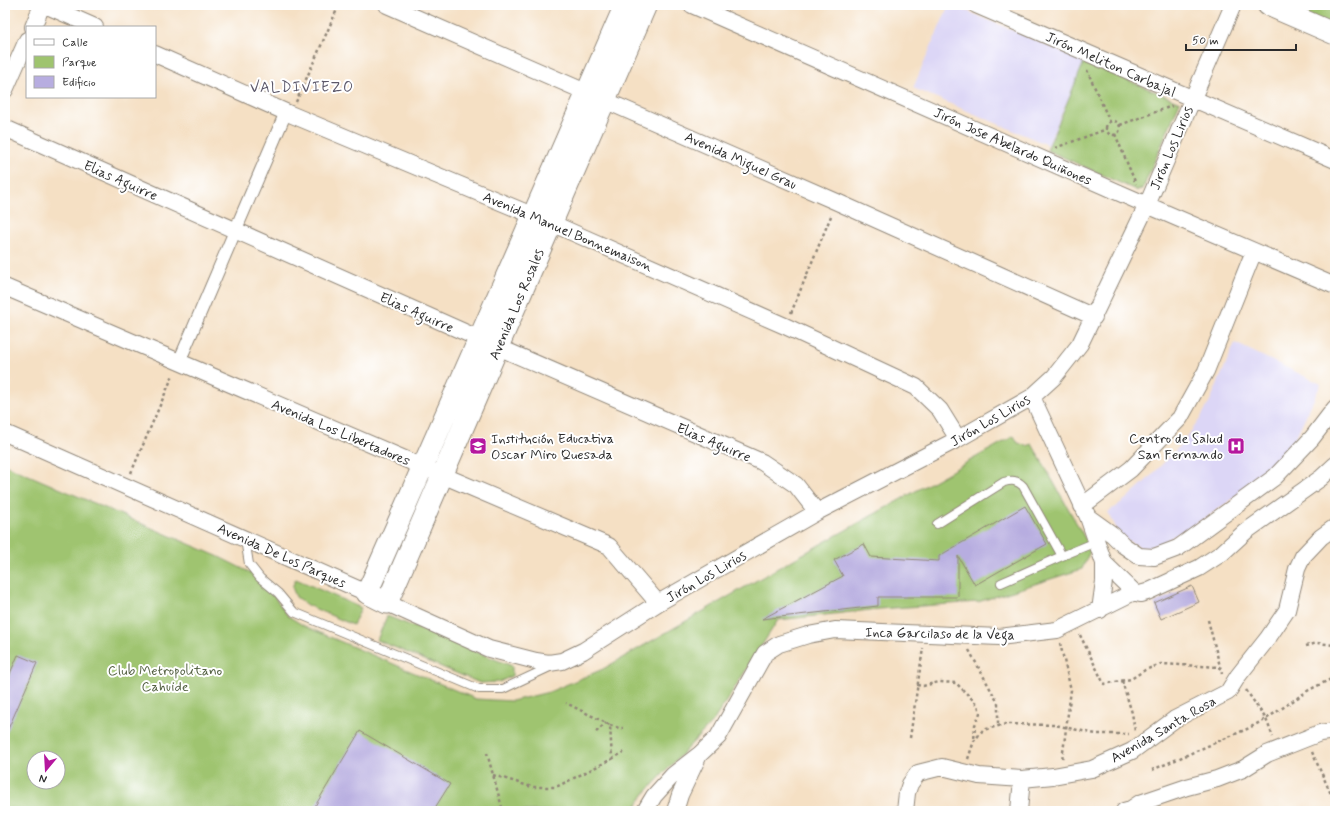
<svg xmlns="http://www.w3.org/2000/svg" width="1340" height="816" viewBox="0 0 1340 816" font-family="Mynerve,sans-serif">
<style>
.built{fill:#dcd6f6}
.green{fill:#9fc46f;stroke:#65784d;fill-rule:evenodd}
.building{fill:#b7ade0}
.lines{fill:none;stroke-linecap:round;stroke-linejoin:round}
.service-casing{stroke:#908678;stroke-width:10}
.pedestrian-casing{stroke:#908678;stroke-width:14}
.minor-casing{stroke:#908678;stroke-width:18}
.tertiary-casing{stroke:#908678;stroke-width:23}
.path{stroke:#908678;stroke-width:2.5;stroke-dasharray:3 3;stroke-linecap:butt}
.service{stroke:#fff;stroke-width:8}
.pedestrian{stroke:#fff;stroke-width:12}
.minor{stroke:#fff;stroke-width:16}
.tertiary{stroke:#fff;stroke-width:21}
.labels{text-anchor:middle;stroke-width:4;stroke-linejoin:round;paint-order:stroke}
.street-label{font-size:14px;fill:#2b2b2b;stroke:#fff}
.poi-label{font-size:14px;fill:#2b2b2b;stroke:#fff;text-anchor:start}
.park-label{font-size:14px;fill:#546143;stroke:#fff}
.neighbourhood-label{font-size:15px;letter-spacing:1px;fill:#5c586a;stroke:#fff}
</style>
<rect width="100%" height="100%" fill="#fff"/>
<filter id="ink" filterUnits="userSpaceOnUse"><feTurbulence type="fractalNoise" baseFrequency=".025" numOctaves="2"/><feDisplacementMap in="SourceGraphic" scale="8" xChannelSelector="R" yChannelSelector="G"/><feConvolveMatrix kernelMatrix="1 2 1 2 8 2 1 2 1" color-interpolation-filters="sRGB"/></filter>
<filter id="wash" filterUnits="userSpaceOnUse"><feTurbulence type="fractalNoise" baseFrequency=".012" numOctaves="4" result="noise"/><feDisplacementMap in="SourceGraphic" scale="16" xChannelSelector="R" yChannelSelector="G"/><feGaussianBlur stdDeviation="0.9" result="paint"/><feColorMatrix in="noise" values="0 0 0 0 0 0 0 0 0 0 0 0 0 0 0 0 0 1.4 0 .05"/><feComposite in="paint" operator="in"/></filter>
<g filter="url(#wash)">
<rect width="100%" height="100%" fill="#f5e0c4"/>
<path class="built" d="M 949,5 L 953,5 L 1084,61 L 1048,145 L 913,88 Z
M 1235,343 L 1321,384 L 1292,445 L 1273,466 L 1248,488 L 1207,517 L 1160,544 L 1142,548 L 1121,537 L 1108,512 L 1126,499 L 1148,479 L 1179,447 L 1189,434 L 1200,419 L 1210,401 Z"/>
<path class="green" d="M 1284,5 L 1328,5 L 1335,8 L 1335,27 Z
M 1084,62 L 1180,102 L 1143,188 L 1138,191 L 1047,150 Z
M 1014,436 L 1018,443 L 1027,446 L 1032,444 L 1091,549 L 1082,569 L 978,602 L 879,609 L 778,620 L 714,720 L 646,792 L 633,811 L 5,811 L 5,465 L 217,556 L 253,574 L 271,592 L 288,616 L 304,626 L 476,699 L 512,701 L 549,692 L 603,669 L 778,568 ZM 34,758 L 58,758 L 58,782 L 34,782 Z
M 296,579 L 361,608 L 353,625 L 307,605 L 296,597 L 292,587 Z
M 387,616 L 512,666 L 512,676 L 499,682 L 480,683 L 377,640 Z"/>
<g id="blocks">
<path class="building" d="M 1025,506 L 1047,544 L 975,585 L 958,556 L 958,597 L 878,597 L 878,606 L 762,619 L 843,576 L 834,560 L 864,544 L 871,557 L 939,561 L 939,556 Z
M 1192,586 L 1199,602 L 1161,619 L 1154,603 Z
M 18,655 L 37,663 L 5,736 L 5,685 Z
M 360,731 L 450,784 L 433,811 L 312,811 Z"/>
</g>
</g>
<g filter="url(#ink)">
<use href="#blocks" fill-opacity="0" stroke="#908678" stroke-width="1"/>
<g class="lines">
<g class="service-casing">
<path id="service" d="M 937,524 L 1004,482 C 1012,480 1017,480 1023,486 L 1062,556
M 245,539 L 249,564 L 260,578 L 278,593 L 294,612 L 479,689 L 503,689 L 552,666
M 1001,583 L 1062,556 L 1096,542"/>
</g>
<g class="pedestrian-casing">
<path id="pedestrian" d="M 179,362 L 286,112"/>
</g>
<g class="minor-casing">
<path id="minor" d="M 45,5 L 95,27
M 387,5 L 837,202 L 1094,317
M 692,5 L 1147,205 L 1335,286
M 976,5 L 1335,160
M 33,27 L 42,5
M 155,54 L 290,114 L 551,223 L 785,326 L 916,387 L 940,410 L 958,439
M 5,90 L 27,40
M 5,128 L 498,347 L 762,462 L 796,485 L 817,512
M 5,287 L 442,475 L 609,546 L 658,603
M 1032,397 L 1088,517 L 1104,563 L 1134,592
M 5,433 L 367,593
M 1082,506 L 1131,469 L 1180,418 L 1206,371 L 1254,251
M 1088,517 L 1113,535 L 1123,545 L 1139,556 L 1154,557 L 1178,548 L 1275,477 L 1312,438 L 1335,408
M 387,603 L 489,649 L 536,661 L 549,663 L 562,661 L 583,651 L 658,603 L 817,512 L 958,439 L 1032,397 L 1054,377 L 1080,344 L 1147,205 L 1233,5
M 1100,610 L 1104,581 L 1104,563
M 645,811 L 654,796 L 673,775 L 700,754 L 718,737 L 765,653 L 779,644 L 808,635 L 835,630 L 999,637 L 1057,630 L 1134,592 L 1140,594 L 1147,592 L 1199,568 L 1222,553 L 1245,532 L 1321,478 L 1335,465
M 675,811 L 680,795 L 698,757
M 905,811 L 907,793 L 910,784 L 918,773 L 942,767 L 979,776 L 1022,779 L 1053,776 L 1092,769 L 1132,751 L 1175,719 L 1228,692 L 1238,676 L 1268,638 L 1287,610 L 1297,569 L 1303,556 L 1321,537 L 1335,527
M 1019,811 L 1022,779
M 1124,811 L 1131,809 L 1140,803 L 1187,787 L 1217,779 L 1243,769 L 1267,754 L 1320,733 L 1335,731"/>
</g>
<g class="tertiary-casing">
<path id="tertiary" d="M 625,5 L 479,339 L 367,593 L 387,603 L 646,5
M 1268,5 L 1335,34"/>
</g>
<path class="path" d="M 1087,70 L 1110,122
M 296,102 L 339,5
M1106 128a7 7 0 1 1 14 0a7 7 0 1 1-14 0Z
M 1120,125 L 1172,106
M 1115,134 L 1136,184
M 1055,148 L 1107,129
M 791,313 L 831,216
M 131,473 L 173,375
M 1208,620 L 1222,674
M 1080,635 L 1104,684 L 1131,679 L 1145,670 L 1161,664 L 1220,667
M 1060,643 L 1071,690 L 1062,760
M 1306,646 L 1317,643 L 1335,645
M 969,650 L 998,703 L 998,726
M 1122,681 L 1132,713 L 1135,731
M 917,685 L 923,686 L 939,682 L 956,683 L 978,705 L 980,713 L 975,725 L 974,741
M 1246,690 L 1266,719 L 1273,737
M 610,725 L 619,728 L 623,728
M 596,732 L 606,723
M 910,738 L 923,648
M 1312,752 L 1335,803
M 487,753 L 503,811
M 612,759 L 624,752
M 968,759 L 974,741 L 983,730 L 1006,724 L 1055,725 L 1096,734 L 1129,734
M 1152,770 L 1247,729 L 1266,719 L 1309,690 L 1335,677
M 493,775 L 532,787 L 556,787 L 612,759 L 610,725 L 566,703"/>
<use href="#service" class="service"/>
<use href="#pedestrian" class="pedestrian"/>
<use href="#minor" class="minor"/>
<use href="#tertiary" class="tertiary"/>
</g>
</g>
<defs>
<g id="school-square" transform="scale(0.9)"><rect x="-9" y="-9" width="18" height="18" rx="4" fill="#b5179e" stroke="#fff"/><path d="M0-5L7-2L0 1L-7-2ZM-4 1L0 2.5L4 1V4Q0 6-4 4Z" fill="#fff"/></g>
<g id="hospital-square" transform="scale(0.9)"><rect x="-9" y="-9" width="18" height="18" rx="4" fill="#b5179e" stroke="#fff"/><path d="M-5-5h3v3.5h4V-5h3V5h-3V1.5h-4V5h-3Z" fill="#fff"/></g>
</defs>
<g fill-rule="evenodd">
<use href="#school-square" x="478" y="446"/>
<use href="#hospital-square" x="1236" y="446"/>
</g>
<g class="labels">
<g class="street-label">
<text transform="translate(1111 64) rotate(24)" y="5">Jirón Meliton Carbajal</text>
<text transform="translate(1013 146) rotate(24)" y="5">Jirón Jose Abelardo Quiñones</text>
<text transform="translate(1171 148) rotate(-67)" y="5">Jirón Los Lirios</text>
<text transform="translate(741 160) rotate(24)" y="5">Avenida Miguel Grau</text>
<text transform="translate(121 180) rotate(24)" y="5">Elias Aguirre</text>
<text transform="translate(568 231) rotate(23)" y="5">Avenida Manuel Bonnemaison</text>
<text transform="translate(516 304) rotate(-67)" y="5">Avenida Los Rosales</text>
<text transform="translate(417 312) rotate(24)" y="5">Elias Aguirre</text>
<text transform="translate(990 420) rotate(-30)" y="5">Jirón Los Lirios</text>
<text transform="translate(341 432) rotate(23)" y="5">Avenida Los Libertadores</text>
<text transform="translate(714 442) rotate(23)" y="5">Elias Aguirre</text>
<text transform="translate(282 555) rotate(24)" y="5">Avenida De Los Parques</text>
<text transform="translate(706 576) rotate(-30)" y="5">Jirón Los Lirios</text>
<text transform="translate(940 633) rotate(1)" y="5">Inca Garcilaso de la Vega</text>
<text transform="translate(1163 729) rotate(-30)" y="5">Avenida Santa Rosa</text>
</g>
<g class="poi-label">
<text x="491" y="443">Institución Educativa<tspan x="491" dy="16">Oscar Miro Quesada</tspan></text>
<text x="1223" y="443" text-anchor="end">Centro de Salud<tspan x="1223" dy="16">San Fernando</tspan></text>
</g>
<g class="park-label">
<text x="165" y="675">Club Metropolitano<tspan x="165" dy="16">Cahuide</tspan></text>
</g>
<g class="neighbourhood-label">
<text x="302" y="92">VALDIVIEZO</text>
</g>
</g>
<rect width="1340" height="816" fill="none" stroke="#fff" stroke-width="20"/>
<rect x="26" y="26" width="130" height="72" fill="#ffffff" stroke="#aaaaaa"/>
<rect x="34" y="39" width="20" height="6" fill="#ffffff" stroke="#aaaaaa"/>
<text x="62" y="46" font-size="12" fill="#2b2b2b">Calle</text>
<rect x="34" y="56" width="20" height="12" fill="#9fc46f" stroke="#aaaaaa"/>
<text x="62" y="66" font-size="12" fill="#2b2b2b">Parque</text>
<rect x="34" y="76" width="20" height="12" fill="#b7ade0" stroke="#aaaaaa"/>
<text x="62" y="86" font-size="12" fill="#2b2b2b">Edificio</text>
<g transform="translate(46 770) rotate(198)"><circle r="19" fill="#ffffff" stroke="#aaaaaa"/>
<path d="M0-3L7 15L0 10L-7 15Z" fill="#b5179e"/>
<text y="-6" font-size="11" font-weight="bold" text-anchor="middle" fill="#2b2b2b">N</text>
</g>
<path d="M1186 44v6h110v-6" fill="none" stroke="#2b2b2b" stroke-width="2"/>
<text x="1192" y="44" font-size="12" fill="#2b2b2b" stroke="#ffffff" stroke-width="3" paint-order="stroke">50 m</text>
</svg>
